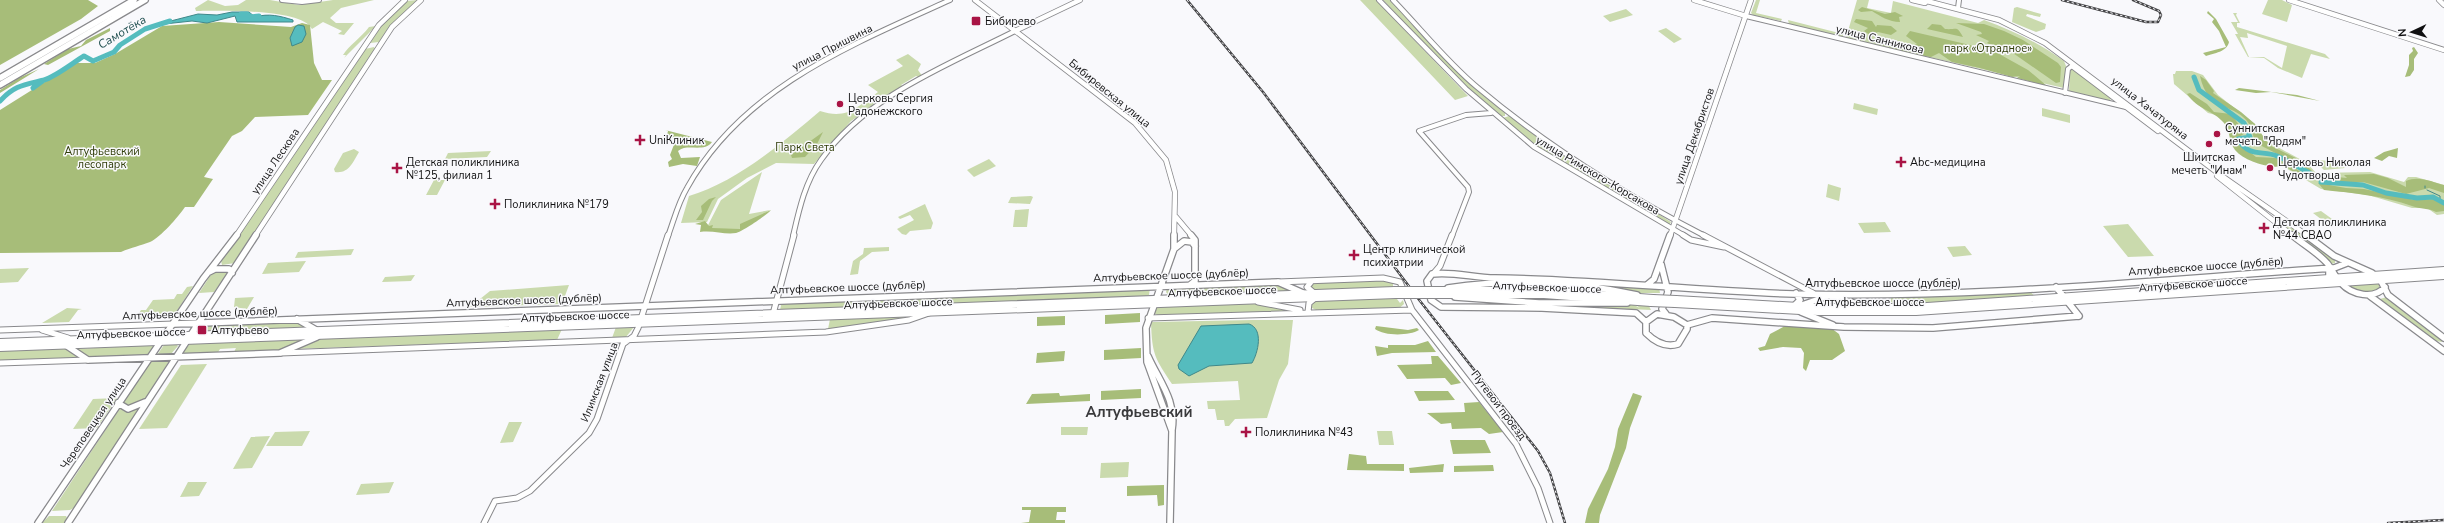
<svg xmlns="http://www.w3.org/2000/svg" width="2444" height="523" viewBox="0 0 2444 523" font-family="'Nunito Sans',sans-serif">
<style>
.green{fill:#cadaad;fill-rule:evenodd}
.forest{fill:#a7bd79}
.water{fill:#55bcbe;stroke:#40888a}
.lines{fill:none;stroke-linecap:round;stroke-linejoin:round}
.stream{stroke:#40888a;stroke-width:1}
.river{stroke:#55bcbe;stroke-width:5}
.tertiary-far1-casing{stroke:#89898c;stroke-width:6}
.tertiary-casing{stroke:#89898c;stroke-width:7}
.secondary-far1-casing{stroke:#89898c;stroke-width:6}
.secondary-casing{stroke:#89898c;stroke-width:8}
.primary-casing{stroke:#89898c;stroke-width:8}
.trunk-casing{stroke:#89898c;stroke-width:8}
.tertiary-far1{stroke:#fff;stroke-width:4}
.tertiary{stroke:#fff;stroke-width:5}
.secondary-far1{stroke:#fff;stroke-width:4.5}
.secondary{stroke:#fff;stroke-width:5.5}
.primary{stroke:#fff;stroke-width:6}
.trunk{stroke:#fff;stroke-width:5.5}
.rail-casing{stroke:#444446;stroke-width:2.5}
.rail{stroke:#f9f9fc;stroke-width:1;stroke-dasharray:2.5;stroke-linecap:butt}
.primary-bridge-casing{stroke:#89898c;stroke-width:8;stroke-linecap:butt}
.primary-bridge{stroke:#fff;stroke-width:6}
.poi-dot{fill:#a91445;stroke:#f9f9fc;stroke-width:1.5}
.labels{text-anchor:middle;stroke-width:3;stroke-linejoin:round;paint-order:stroke}
.poi-label{font-size:11px;fill:#101011;stroke:#f9f9fc;text-anchor:start}
.street-label{font-size:11px;fill:#101011;stroke:#f9f9fc}
.park-label{font-size:11px;fill:#303d09;stroke:#f9f9fc}
.water-label{font-size:12px;font-style:italic;fill:#245253;stroke:#f9f9fc}
.district-label{font-size:15px;font-weight:bold;fill:#3a3a3c;stroke:#f9f9fc}
</style>
<rect width="100%" height="100%" fill="#f9f9fc"/>
<path class="green" d="M 208,0 L 225,6 L 238,5 L 246,0 L 270,0 L 299,5 L 333,0 L 374,0 L 341,8 L 330,18 L 336,23 L 354,23 L 344,35 L 338,34 L 342,31 L 323,22 L 312,29 C 301,8 219,11 196,11 L 195,8 Z
M 418,0 L 391,25 L 379,42 L 370,43 L 382,24 L 406,1 Z
M 1360,0 L 1376,0 L 1468,96 L 1455,100 Z
M 1383,0 L 1392,0 L 1475,86 L 1505,113 L 1505,116 L 1498,116 L 1465,86 Z
M 1756,0 L 1760,0 L 1756,13 L 1782,19 L 1781,21 L 1753,15 L 1751,13 Z
M 1857,0 L 1869,0 L 1867,8 L 1891,13 L 1893,1 L 1978,23 L 1984,20 C 2014,31 2039,43 2064,61 L 2066,66 L 2064,88 L 1846,38 Z
M 2268,0 L 2282,0 L 2292,5 L 2287,22 L 2262,14 Z
M 2017,7 L 2041,14 L 2040,17 L 2027,14 L 2026,16 L 2046,24 L 2045,29 L 2036,32 L 2012,22 L 2014,8 Z
M 1626,9 L 1633,15 L 1610,22 L 1603,16 Z
M 2233,13 L 2237,13 L 2236,15 L 2240,23 L 2237,23 L 2237,27 L 2325,54 L 2330,59 L 2311,54 L 2302,78 L 2278,68 L 2264,58 L 2248,57 L 2235,34 L 2238,34 L 2231,22 L 2238,22 ZM 2247,33 L 2287,46 L 2282,68 L 2264,57 L 2249,57 L 2240,37 L 2248,38 Z
M 1788,20 L 1843,34 L 1843,37 L 1789,24 Z
M 376,26 L 344,58 L 346,55 L 343,55 C 349,45 361,38 369,27 Z
M 1666,28 L 1682,39 L 1674,43 L 1658,31 Z
M 374,47 L 375,49 L 235,263 L 222,265 L 221,261 L 365,49 Z
M 908,54 L 921,64 L 918,70 L 923,77 L 920,78 L 916,76 L 901,85 L 904,87 L 851,121 L 814,164 L 776,163 L 747,178 L 718,199 L 707,222 L 681,223 L 689,196 C 736,182 781,144 820,111 C 847,120 857,107 878,92 L 868,85 L 903,66 L 896,60 Z
M 2073,69 L 2111,97 L 2110,101 L 2069,91 L 2070,70 Z
M 2176,71 L 2192,71 L 2203,75 L 2218,95 L 2255,124 L 2263,139 L 2307,163 L 2316,173 L 2370,172 L 2404,182 L 2408,177 L 2416,177 L 2444,185 L 2444,214 L 2437,215 L 2427,208 L 2412,208 L 2368,195 L 2321,189 L 2279,164 L 2262,163 L 2236,146 L 2232,133 L 2220,116 L 2208,113 L 2174,84 L 2173,74 L 2175,74 Z
M 1854,103 L 1878,109 L 1877,115 L 1853,109 Z
M 2042,108 L 2070,115 L 2070,123 L 2042,116 Z
M 1509,116 L 1543,141 L 1671,222 L 1669,226 L 1533,145 L 1500,119 Z
M 354,149 L 359,152 C 353,162 349,174 335,172 L 334,169 L 343,153 Z
M 491,151 L 487,157 L 445,159 L 448,153 Z
M 989,159 L 996,166 L 974,177 L 967,170 Z
M 2314,160 L 2333,161 L 2335,164 L 2337,163 L 2334,161 L 2338,162 L 2345,168 L 2324,170 Z
M 762,172 L 749,214 L 770,210 L 738,230 L 706,229 L 721,200 Z
M 434,180 L 445,180 L 437,195 L 426,195 Z
M 1828,184 L 1841,188 L 1839,201 L 1826,197 Z
M 1031,196 L 1033,197 L 1030,204 L 1008,203 L 1011,197 Z
M 925,204 L 933,223 L 931,229 L 910,231 L 906,235 L 902,234 L 897,229 L 914,220 L 910,215 L 900,219 L 898,217 Z
M 1029,209 L 1027,227 L 1013,227 L 1015,210 Z
M 2321,211 L 2339,224 L 2330,226 L 2313,213 Z
M 1885,222 L 1891,232 L 1864,233 L 1858,223 Z
M 2287,223 L 2335,259 L 2335,263 L 2331,264 L 2280,225 Z
M 2128,224 L 2154,256 L 2128,257 L 2103,226 Z
M 1965,246 L 1972,255 L 1953,257 L 1947,247 Z
M 889,247 L 889,251 L 872,252 L 860,261 L 858,274 L 850,275 L 853,261 L 863,254 L 864,248 Z
M 354,249 L 351,255 L 295,258 L 298,252 Z
M 306,261 L 299,272 L 262,274 L 268,263 Z
M 29,268 L 18,282 L 0,283 L 0,269 Z
M 214,270 L 229,271 L 214,292 L 199,293 Z
M 415,275 L 411,281 L 382,282 L 385,277 Z
M 1555,279 L 1659,288 L 1660,293 L 1636,293 Z
M 1386,280 L 1393,283 L 1393,287 L 1310,290 L 1311,282 Z
M 1277,283 L 1297,292 L 1169,296 L 1166,292 L 1167,289 Z
M 2378,283 L 2380,288 L 2377,292 L 2360,292 L 2347,286 Z
M 569,285 L 562,304 L 470,307 L 490,291 Z
M 193,286 L 173,317 L 135,320 L 141,310 L 146,310 L 153,300 L 174,299 L 177,294 L 182,294 L 187,287 Z
M 1150,288 L 1149,295 L 1143,297 L 780,310 L 782,301 Z
M 2028,290 L 2035,296 L 1928,305 L 1894,304 L 1891,302 L 1891,296 L 1956,296 Z
M 254,297 L 247,309 L 234,307 L 235,298 Z
M 2387,297 L 2441,338 L 2442,342 L 2436,341 L 2380,299 Z
M 1370,299 L 1397,299 L 1400,303 L 1403,300 L 1404,304 L 1397,310 L 1316,310 L 1310,307 L 1315,301 Z
M 1255,303 L 1292,311 L 1161,317 L 1154,313 L 1158,307 Z
M 1564,305 L 1634,305 L 1640,308 L 1636,305 L 1649,306 L 1651,310 L 1563,306 Z
M 67,308 L 82,309 L 78,310 L 69,322 L 42,323 Z
M 923,315 L 828,329 L 830,319 Z
M 1253,320 L 1293,320 L 1288,364 L 1279,380 L 1267,418 L 1235,419 L 1229,426 L 1225,426 L 1224,420 L 1217,420 L 1215,409 L 1208,409 L 1207,401 L 1240,400 L 1238,381 L 1172,384 C 1155,358 1152,355 1151,322 Z
M 295,321 L 310,329 L 196,331 L 203,324 Z
M 616,327 L 634,327 L 626,337 L 612,338 Z
M 562,329 L 557,340 L 293,349 L 316,339 Z
M 307,339 L 279,352 L 233,354 L 236,348 L 220,349 L 217,354 L 181,353 L 191,343 Z
M 176,344 L 178,346 L 171,354 L 157,355 L 164,345 Z
M 156,345 L 149,356 L 90,359 L 75,349 Z
M 64,348 L 80,359 L 0,362 L 0,350 Z
M 170,360 L 143,402 L 133,407 L 123,405 L 123,403 L 151,362 Z
M 207,364 L 167,428 L 139,429 L 181,365 Z
M 117,398 L 97,428 L 73,429 L 93,399 Z
M 141,407 L 74,508 L 70,510 L 52,511 L 120,408 L 128,411 Z
M 509,422 L 522,422 L 513,442 L 500,443 Z
M 1061,427 L 1088,427 L 1087,435 L 1061,435 Z
M 310,431 L 302,446 L 266,446 L 275,432 Z
M 1377,431 L 1392,431 L 1394,445 L 1379,445 Z
M 270,436 L 252,468 L 233,469 L 251,437 Z
M 1129,462 L 1128,477 L 1100,478 L 1101,463 Z
M 188,482 L 207,482 L 199,496 L 180,497 Z
M 394,482 L 389,493 L 356,495 L 361,484 Z
M 49,516 L 66,516 L 67,518 L 64,523 L 42,523 Z"/>
<path class="forest" d="M 0,0 L 88,0 L 98,6 L 81,19 L 0,65 Z
M 1862,7 L 1885,14 L 1895,12 L 1903,16 L 1899,17 L 1900,22 C 1889,22 1880,16 1872,11 L 1861,12 L 1858,10 Z
M 2208,11 L 2216,19 L 2229,42 C 2227,52 2214,53 2206,56 L 2203,53 L 2226,47 L 2219,31 L 2212,22 L 2214,19 L 2207,13 Z
M 1856,19 L 1872,21 L 1876,27 L 1877,25 L 1891,26 L 1897,31 L 1891,35 L 1878,32 L 1870,35 L 1864,31 L 1868,28 L 1854,22 Z
M 219,22 L 291,27 L 302,23 L 310,25 L 314,63 L 322,80 L 332,80 L 308,115 L 255,117 L 242,131 L 232,136 L 204,177 L 213,179 L 194,207 L 185,207 C 178,217 161,237 150,242 C 140,246 132,247 121,252 L 0,253 L 0,110 L 75,63 L 95,63 L 115,54 L 162,26 Z
M 1956,23 L 1984,24 L 2004,31 L 2023,40 L 2058,63 L 2061,67 L 2060,82 L 2056,83 L 2010,51 L 2007,47 L 1989,44 L 1987,43 L 1989,41 L 1976,35 L 1982,34 L 1981,32 Z
M 1932,24 L 1941,25 L 1945,29 C 1958,30 1956,25 1963,37 L 1927,29 Z
M 110,28 L 110,31 L 48,65 L 44,64 L 68,49 L 81,46 L 86,40 Z
M 1910,31 L 1970,45 L 1979,50 L 1992,50 L 2028,70 L 2047,86 L 2017,78 L 2020,76 L 2012,77 L 1980,68 L 1952,62 L 1939,53 L 1931,57 L 1915,55 L 1871,42 L 1877,41 L 1911,49 L 1910,47 L 1917,44 L 1906,36 Z
M 2414,47 L 2418,53 L 2414,59 L 2414,70 L 2410,76 L 2405,77 L 2409,65 L 2409,55 L 2413,51 L 2412,48 Z
M 39,69 L 0,93 L 0,90 L 19,78 Z
M 2200,76 L 2206,80 L 2214,91 L 2213,93 L 2241,112 L 2255,124 L 2269,145 L 2302,161 L 2314,173 L 2256,143 C 2252,136 2253,128 2247,121 C 2231,102 2208,112 2200,76 Z
M 2239,88 L 2297,95 L 2320,101 L 2271,92 L 2256,93 L 2235,90 Z
M 2190,93 L 2207,104 L 2214,112 L 2231,114 L 2245,133 L 2235,140 L 2256,157 L 2277,158 L 2308,176 C 2297,177 2292,169 2283,166 C 2280,165 2277,167 2274,167 C 2261,165 2243,160 2235,150 C 2228,141 2231,131 2224,123 C 2213,110 2198,110 2187,94 Z
M 665,130 L 712,142 C 704,153 687,143 678,151 L 681,158 L 700,157 L 697,166 L 683,164 L 669,167 L 668,162 L 672,159 L 670,155 L 675,142 L 684,142 L 667,135 L 668,131 Z
M 823,132 L 817,144 L 805,157 L 792,158 L 791,155 Z
M 2398,148 L 2397,158 L 2389,156 L 2382,161 L 2374,158 L 2384,152 Z
M 2374,174 L 2388,178 L 2406,187 L 2406,181 C 2418,175 2433,182 2444,185 L 2444,193 L 2429,188 L 2406,194 L 2363,182 L 2332,183 L 2319,180 L 2337,177 L 2347,178 L 2344,175 Z
M 2318,183 L 2346,188 L 2364,189 L 2415,200 L 2435,199 L 2444,204 L 2444,211 L 2436,212 C 2429,208 2420,209 2412,206 C 2384,196 2353,193 2324,190 Z
M 716,197 L 712,201 L 703,220 L 696,220 L 702,212 L 701,206 L 709,199 Z
M 771,210 C 767,215 742,232 736,233 C 725,235 713,230 700,232 L 701,225 L 695,224 L 705,221 L 709,226 L 713,225 L 712,228 L 740,229 L 740,224 Z
M 1140,313 L 1140,322 L 1105,324 L 1105,315 Z
M 1065,316 L 1065,325 L 1037,326 L 1037,317 Z
M 1376,326 L 1408,330 L 1417,328 L 1419,330 C 1409,336 1384,336 1375,329 Z
M 1785,326 L 1831,328 L 1839,334 L 1845,351 L 1832,360 L 1810,360 L 1806,371 L 1803,368 L 1804,353 L 1801,348 L 1783,347 L 1760,351 L 1758,348 L 1765,346 L 1770,334 Z
M 1428,341 L 1436,352 L 1392,353 L 1377,356 L 1375,346 L 1388,348 L 1388,345 L 1415,345 Z
M 1141,348 L 1141,358 L 1104,360 L 1104,350 Z
M 1065,351 L 1064,361 L 1036,363 L 1037,353 Z
M 1431,356 L 1438,356 L 1461,383 L 1451,385 L 1445,378 L 1407,379 L 1397,365 L 1432,364 Z
M 1141,389 L 1141,398 L 1101,400 L 1101,391 Z
M 1414,391 L 1448,391 L 1455,400 L 1419,401 Z
M 1059,393 L 1060,396 L 1090,394 L 1090,401 L 1026,404 L 1032,394 Z
M 1633,393 L 1642,396 L 1630,428 L 1626,448 L 1600,515 L 1599,523 L 1585,523 L 1588,509 L 1608,469 L 1615,447 L 1618,429 Z
M 1479,402 L 1503,432 L 1489,434 L 1481,428 L 1452,429 L 1451,423 L 1441,424 L 1427,413 L 1465,412 L 1464,403 Z
M 1450,440 L 1485,440 L 1491,453 L 1453,454 Z
M 1349,454 L 1366,456 L 1367,464 L 1404,464 L 1404,471 L 1347,470 Z
M 1444,464 L 1443,472 L 1410,473 L 1409,468 Z
M 1493,465 L 1494,471 L 1454,472 L 1454,466 Z
M 1164,485 L 1164,505 L 1158,506 L 1157,495 L 1127,496 L 1127,486 Z
M 1022,507 L 1066,507 L 1066,512 L 1057,512 L 1056,520 L 1065,520 L 1065,523 L 1021,523 L 1029,522 L 1031,510 L 1022,510 Z"/>
<path class="water" d="M 232,12 L 249,12 L 255,17 C 269,13 280,16 293,20 L 293,22 L 237,22 L 235,16 L 207,23 L 192,21 L 155,25 L 198,14 L 217,15 Z
M 298,25 L 304,26 L 306,34 L 302,42 L 292,46 L 290,38 L 295,27 Z
M 1249,324 C 1264,329 1258,353 1252,363 L 1209,366 L 1189,376 L 1179,369 L 1178,365 L 1201,326 Z"/>
<g class="lines">
<path class="stream" d="M 2244,126 L 2252,128
M 2425,186 L 2425,188
M 2427,190 L 2440,196 L 2440,200"/>
<path class="river" d="M 241,14 L 247,14 L 251,17 L 259,16
M 2194,77 L 2199,90 L 2244,123 L 2250,137 L 2238,139 C 2249,158 2263,150 2277,156 C 2289,161 2300,168 2311,174
M 33,88 L 44,80
M 0,101 C 15,85 24,85 44,80 C 55,77 74,62 84,56 L 93,61 L 114,52 L 120,45 L 145,29 L 170,21
M 2321,182 L 2363,185 L 2386,193 L 2417,198 L 2433,197 L 2444,203"/>
<g class="tertiary-far1-casing">
<path id="tertiary-far1" d="M 282,0 L 302,2 L 319,0
M 1379,0 L 1466,89 L 1534,147 L 1685,236
M 1393,0 C 1421,29 1447,62 1477,87 C 1547,146 1624,194 1705,236
M 1958,8 L 1959,0
M 1746,16 L 2126,107
M 2065,93 L 2068,69 L 2072,66
M 668,236 C 674,220 678,203 687,188 C 742,88 851,45 950,0
M 793,236 C 799,210 805,182 821,160 C 866,96 948,65 1015,31
M 1452,236 L 1469,192 L 1468,187 L 1419,131 L 1466,115 L 1491,113"/>
</g>
<g class="tertiary-casing">
<path id="tertiary" d="M 1683,235 L 1691,240 L 1724,247
M 1703,235 L 1813,293
M 1434,273 L 1440,266 L 1452,235
M 1312,281 L 1307,287 L 1314,293
M 1278,282 L 1383,278 L 1400,282 L 1412,310 L 1516,444 L 1538,488 L 1550,523
M 1258,302 L 1300,310
M 1308,312 L 1309,303 L 1314,299
M 773,314 L 794,235
M 1148,318 L 1412,310
M 0,330 L 174,324
M 42,330 L 68,338
M 281,353 L 826,332 L 909,320 L 929,313
M 0,363 L 88,360
M 484,523 L 495,501 L 517,498 L 530,491 L 589,433 L 597,419 L 623,344 L 634,336 L 638,328 L 668,235"/>
</g>
<g class="secondary-far1-casing">
<path id="secondary-far1" d="M 975,0 L 1135,123 L 1166,160 L 1175,192 L 1174,236
M 1694,0 L 1746,16
M 1912,0 L 1925,3
M 1923,0 L 1999,20 L 2045,43 L 2222,176 L 2308,236
M 2289,0 L 2444,50
M 2439,0 L 2444,5
M 1015,31 L 1080,0
M 2072,66 L 2158,131
M 2217,176 L 2293,236
M 1176,217 L 1192,236
M 236,236 L 379,25 L 405,0
M 255,236 L 392,27 L 421,0
M 1670,236 L 1751,0"/>
</g>
<g class="secondary-casing">
<path id="secondary" d="M 2292,235 C 2303,244 2317,252 2327,263 C 2332,269 2335,277 2341,283 C 2352,295 2374,300 2385,287
M 2306,235 L 2334,256 L 2372,273 L 2381,281 L 2388,295 L 2444,338
M 1174,249 L 1184,241 L 1192,242 L 1195,246
M 1661,264 L 1668,292 L 1662,309 L 1666,314
M 209,272 L 215,269 L 229,269 L 232,273
M 2329,280 L 2329,270 L 2347,263
M 1648,284 L 1654,279 L 1670,235
M 1190,285 L 1195,281 L 1195,240 L 1191,235
M 2056,287 L 2079,316
M 1448,288 C 1512,278 1574,281 1637,295
M 2370,296 L 2444,351
M 1455,297 L 1539,303 L 1627,303
M 1832,297 L 1861,305
M 1802,305 L 1828,296
M 1794,306 L 1800,300 L 1796,293
M 1801,312 L 1833,325
M 1657,314 L 1674,317 L 1687,325 L 1687,329 L 1678,344 C 1665,348 1655,342 1646,333 L 1646,322 Z
M 297,319 L 316,330
M 1646,322 L 1636,313 L 1542,308 L 1441,307 L 1431,300 L 1427,281 L 1432,274 C 1453,271 1474,278 1495,278 C 1595,279 1694,291 1794,294 C 1972,299 2154,280 2332,268
M 174,324 L 1278,282 L 1303,293
M 1687,325 L 1712,318 L 1844,327 L 1933,328 L 2079,316
M 67,346 L 88,360 L 116,359 L 280,353 L 317,337
M 1148,356 C 1159,381 1177,401 1172,430
M 118,403 L 128,409 L 145,402
M 38,523 L 203,279 L 237,235
M 68,523 L 256,235
M 1170,523 L 1172,431 L 1147,362 L 1146,328 L 1174,249 L 1174,235"/>
</g>
<g class="primary-casing">
<path id="primary" d="M 1435,290 L 1543,290 L 1653,298
M 1436,295 L 1544,295 L 1651,303
M 1676,299 L 1816,307 L 1913,307 L 2444,270
M 1675,304 L 1818,312 L 1916,312 L 2444,276
M 0,342 L 1395,290
M 0,348 L 1396,295"/>
</g>
<g class="trunk-casing">
<path id="trunk" d="M 0,78 L 134,0
M 0,85 L 145,0"/>
</g>
<use href="#tertiary-far1" class="tertiary-far1"/>
<use href="#tertiary" class="tertiary"/>
<use href="#secondary-far1" class="secondary-far1"/>
<use href="#secondary" class="secondary"/>
<use href="#primary" class="primary"/>
<use href="#trunk" class="trunk"/>
<g class="rail-casing">
<path id="rail" d="M 1187,0 L 1263,92 L 1420,301 L 1538,451 L 1550,473 L 1565,523
M 2062,0 L 2146,22 L 2158,22 L 2161,15 L 2159,11 L 2133,0
M 2388,523 L 2444,520"/>
</g>
<use href="#rail" class="rail"/>
<g class="primary-bridge-casing">
<path id="primary-bridge" d="M 1395,290 L 1435,290
M 1396,295 L 1436,295
M 1653,298 L 1676,299
M 1651,303 L 1675,304"/>
</g>
<use href="#primary-bridge" class="primary-bridge"/>
</g>
<g class="poi-dot">
<rect x="971" y="16" width="10" height="10" rx="2"/>
<circle cx="840" cy="104" r="4"/>
<circle cx="2217" cy="134" r="4"/>
<path d="M638 134h4v4h4v4h-4v4h-4v-4h-4v-4h4z"/>
<circle cx="2209" cy="144" r="4"/>
<path d="M1899 156h4v4h4v4h-4v4h-4v-4h-4v-4h4z"/>
<path d="M395 162h4v4h4v4h-4v4h-4v-4h-4v-4h4z"/>
<circle cx="2270" cy="168" r="4"/>
<path d="M493 198h4v4h4v4h-4v4h-4v-4h-4v-4h4z"/>
<path d="M2262 222h4v4h4v4h-4v4h-4v-4h-4v-4h4z"/>
<path d="M1352 249h4v4h4v4h-4v4h-4v-4h-4v-4h4z"/>
<rect x="197" y="325" width="10" height="10" rx="2"/>
<path d="M1244 426h4v4h4v4h-4v4h-4v-4h-4v-4h4z"/>
</g>
<g class="labels">
<g class="poi-label">
<text x="985" y="25">Бибирево</text>
<text x="848" y="102">Церковь Сергия<tspan x="848" dy="13">Радонежского</tspan></text>
<text x="2225" y="132">Суннитская<tspan x="2225" dy="13">мечеть "Ярдям"</tspan></text>
<text x="649" y="144">UniКлиник</text>
<text x="2209" y="161" text-anchor="middle">Шиитская<tspan x="2209" dy="13">мечеть "Инам"</tspan></text>
<text x="406" y="166">Детская поликлиника<tspan x="406" dy="13">№125, филиал 1</tspan></text>
<text x="1910" y="166">Abc-медицина</text>
<text x="2278" y="166">Церковь Николая<tspan x="2278" dy="13">Чудотворца</tspan></text>
<text x="504" y="208">Поликлиника №179</text>
<text x="2273" y="226">Детская поликлиника<tspan x="2273" dy="13">№44 СВАО</tspan></text>
<text x="1363" y="253">Центр клинической<tspan x="1363" dy="13">психиатрии</tspan></text>
<text x="211" y="334">Алтуфьево</text>
<text x="1255" y="436">Поликлиника №43</text>
</g>
<g class="street-label">
<text transform="translate(1880 39) rotate(14)" y="4">улица Санникова</text>
<text transform="translate(832 47) rotate(-27)" y="4">улица Пришвина</text>
<text transform="translate(1110 93) rotate(39)" y="4">Бибиревская улица</text>
<text transform="translate(2150 108) rotate(38)" y="4">улица Хачатуряна</text>
<text transform="translate(1694 136) rotate(-71)" y="4">улица Декабристов</text>
<text transform="translate(275 161) rotate(-56)" y="4">улица Лескова</text>
<text transform="translate(1598 175) rotate(31)" y="4">улица Римского-Корсакова</text>
<text transform="translate(2206 266) rotate(-4)" y="4">Алтуфьевское шоссе (дублёр)</text>
<text transform="translate(1171 275) rotate(-2)" y="4">Алтуфьевское шоссе (дублёр)</text>
<text x="1883" y="287">Алтуфьевское шоссе (дублёр)</text>
<text transform="translate(2193 284) rotate(-4)" y="4">Алтуфьевское шоссе</text>
<text transform="translate(848 287) rotate(-2)" y="4">Алтуфьевское шоссе (дублёр)</text>
<text transform="translate(1547 287) rotate(2)" y="4">Алтуфьевское шоссе</text>
<text transform="translate(1222 291) rotate(-2)" y="4">Алтуфьевское шоссе</text>
<text transform="translate(524 300) rotate(-2)" y="4">Алтуфьевское шоссе (дублёр)</text>
<text x="1870" y="306">Алтуфьевское шоссе</text>
<text transform="translate(898 303) rotate(-2)" y="4">Алтуфьевское шоссе</text>
<text transform="translate(200 313) rotate(-2)" y="4">Алтуфьевское шоссе (дублёр)</text>
<text transform="translate(575 316) rotate(-2)" y="4">Алтуфьевское шоссе</text>
<text transform="translate(131 333) rotate(-2)" y="4">Алтуфьевское шоссе</text>
<text transform="translate(599 382) rotate(-69)" y="4">Илимская улица</text>
<text transform="translate(1499 405) rotate(53)" y="4">Путевой проезд</text>
<text transform="translate(93 423) rotate(-56)" y="4">Череповецкая улица</text>
</g>
<g class="park-label">
<text x="1988" y="52">парк «Отрадное»</text>
<text x="805" y="151">Парк Света</text>
<text x="102" y="155">Алтуфьевский<tspan x="102" dy="13">лесопарк</tspan></text>
</g>
<g class="water-label">
<text transform="translate(122 32) rotate(-31)" y="4">Самотёка</text>
</g>
<g class="district-label">
<text x="1139" y="417">Алтуфьевский</text>
</g>
</g>
<g transform="translate(2412 32) rotate(266)" stroke="#f9f9fc" stroke-width="3" paint-order="stroke">
<path d="M0-3L7 15L0 10L-7 15Z" fill="#101011"/>
<text y="-6" font-size="11" font-weight="bold" text-anchor="middle" fill="#101011">N</text>
</g>
</svg>
